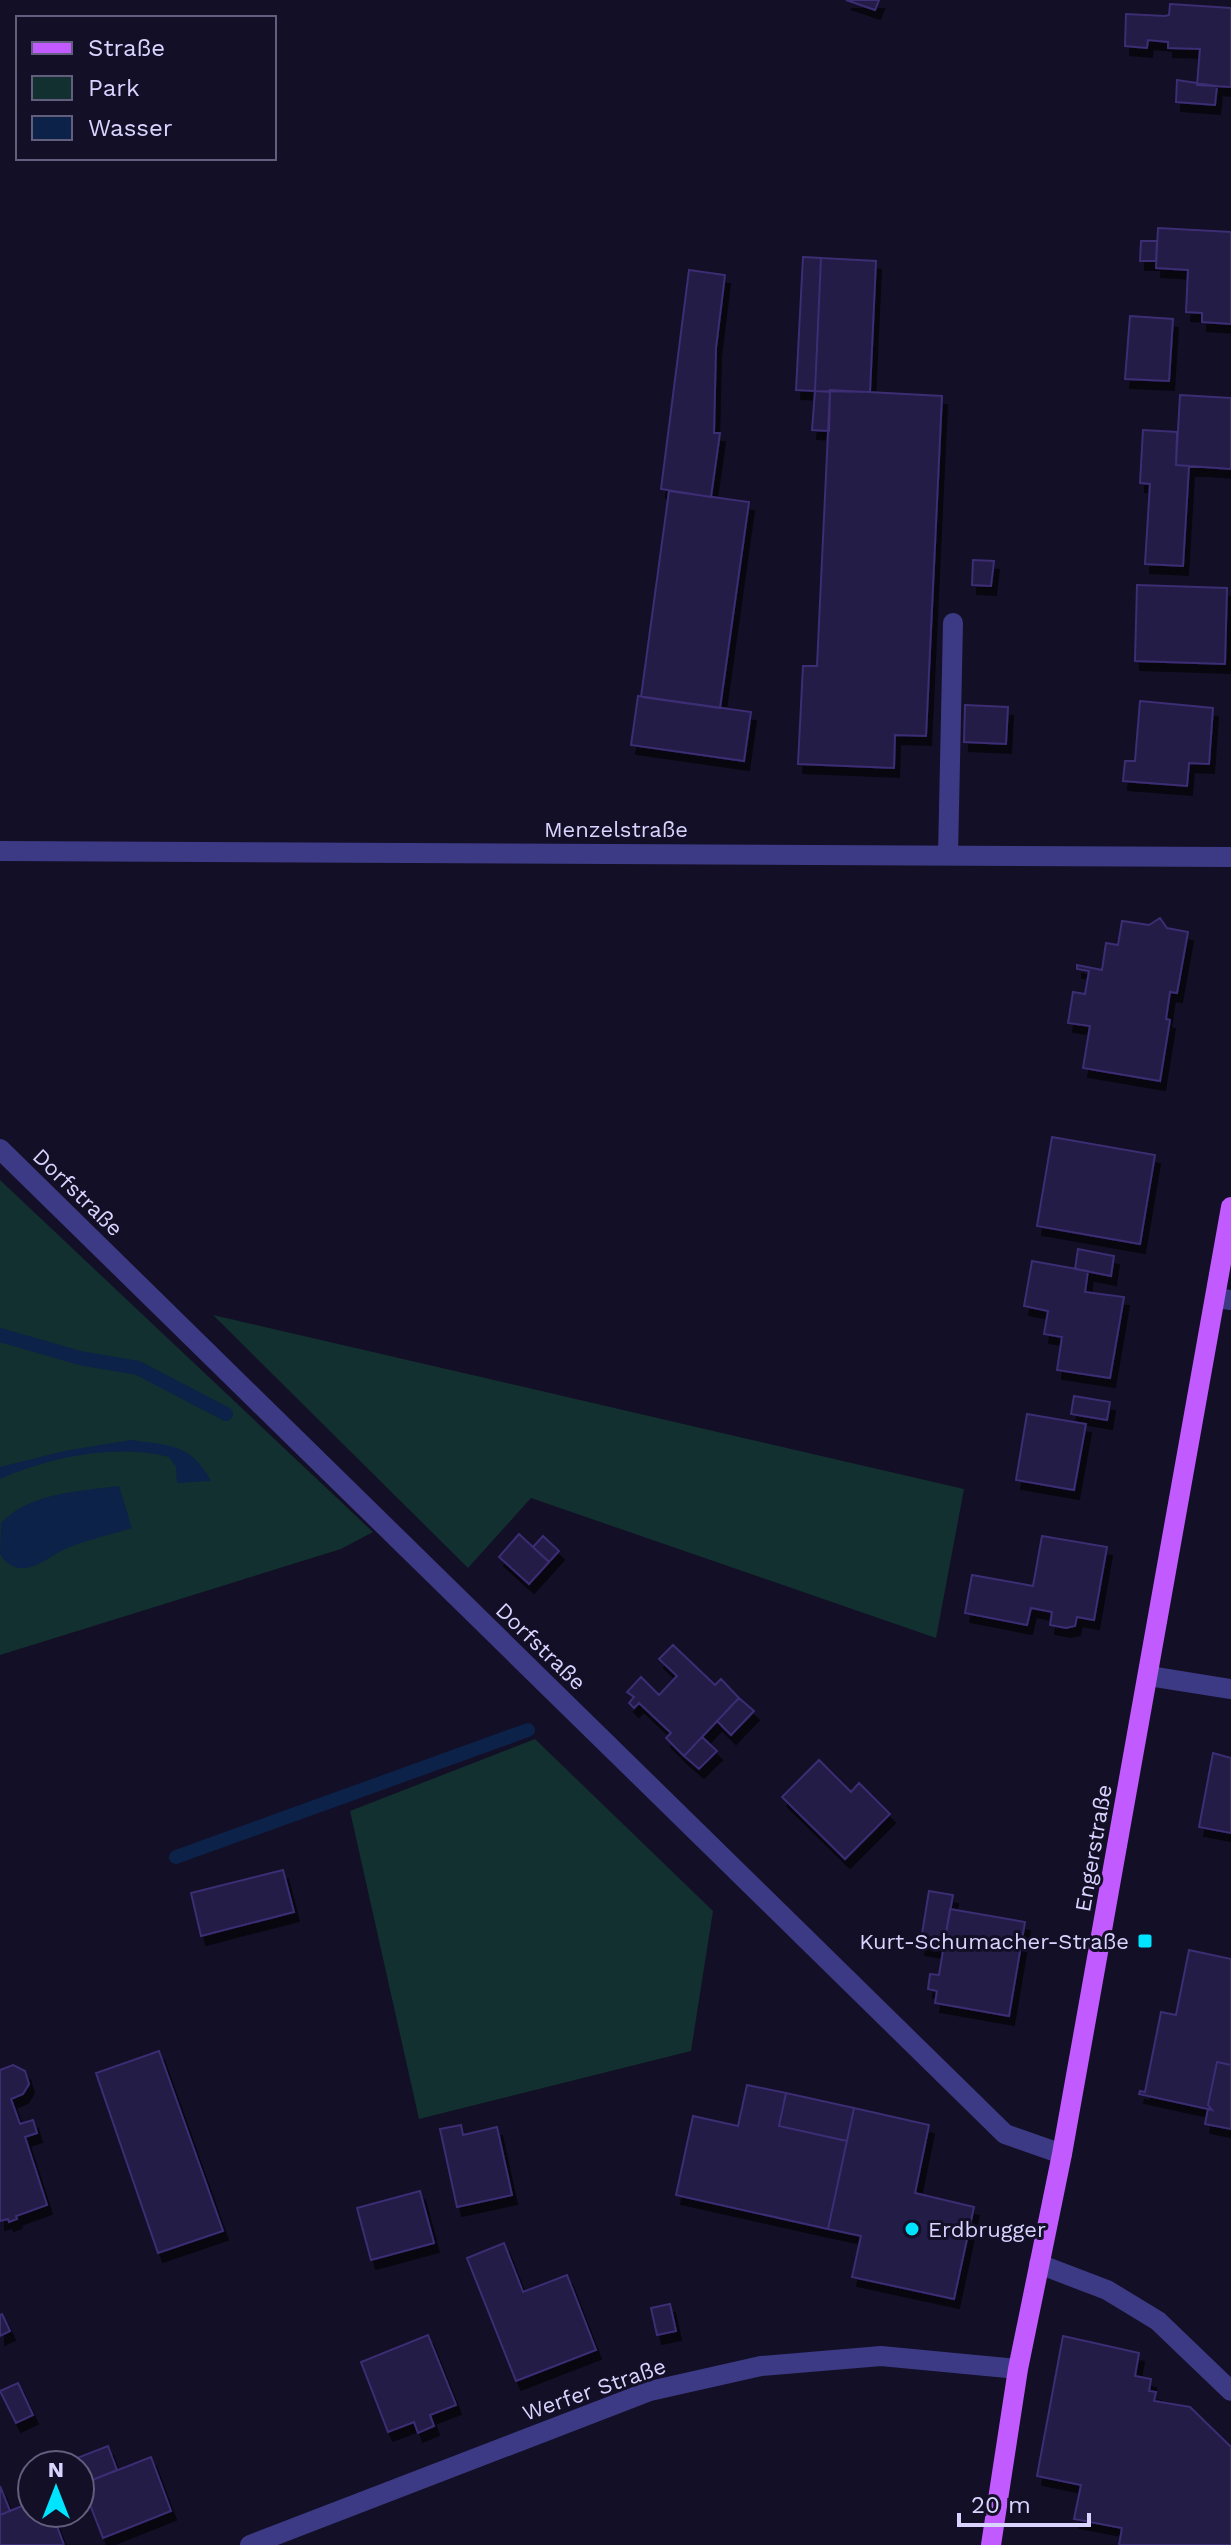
<svg xmlns="http://www.w3.org/2000/svg" width="1231" height="2545" viewBox="0 0 1231 2545" font-family="'Work Sans',sans-serif">
<style>
.green{fill:#12302f}
.water{fill:#0c2248}
.lines{fill:none;stroke-linecap:round;stroke-linejoin:round}
.stream{stroke:#0c2248;stroke-width:14}
.building{fill:#241b47;stroke:#3b2d73;stroke-width:2;filter:url(#shadow)}
.minor{stroke:#3d3a85;stroke-width:20}
.major{stroke:#c25bff;stroke-width:20}
.poi-dot{fill:#00e5ff;stroke:#130f26;stroke-width:3}
.labels{text-anchor:middle;stroke-width:6;stroke-linejoin:round;paint-order:stroke}
.street-label{font-size:22px;fill:#d9d4ff;stroke:#130f26}
.poi-label{font-size:22px;fill:#d9d4ff;stroke:#130f26;text-anchor:end}
</style>
<defs>
<filter id="shadow"><feDropShadow dx="5" dy="9" stdDeviation="0" flood-color="#0009"/></filter>
</defs>
<rect width="100%" height="100%" fill="#130f26"/>
<path class="green" d="M 0,1180 L 373,1532 L 341,1549 L 0,1655 Z
M 213,1315 L 964,1489 L 936,1638 L 531,1498 L 468,1568 Z
M 535,1739 L 713,1911 L 691,2051 L 419,2119 L 350,1811 Z"/>
<path class="water" d="M 131,1440 C 171,1446 190,1443 211,1481 L 177,1483 L 176,1467 L 169,1457 C 117,1443 49,1457 0,1479 L 0,1467 L 64,1451 Z
M 119,1486 L 132,1528 C 110,1535 86,1540 65,1549 C 44,1559 20,1584 0,1554 L 1,1523 C 29,1493 79,1491 119,1486 Z"/>
<g class="lines">
<path class="stream" d="M 0,1335 L 80,1358 L 138,1368 L 226,1414
M 176,1857 L 528,1730"/>
</g>
<path class="building" d="M 846,0 L 879,0 L 875,10 Z
M 1170,4 L 1231,8 L 1231,87 L 1197,85 L 1200,49 L 1168,48 L 1168,42 L 1148,40 L 1147,48 L 1125,46 L 1126,14 L 1165,16 L 1169,15 Z
M 1177,80 L 1217,86 L 1215,105 L 1176,102 Z
M 1158,228 L 1231,232 L 1231,324 L 1202,322 L 1202,313 L 1186,312 L 1188,270 L 1156,268 Z
M 1141,241 L 1157,241 L 1156,261 L 1140,261 Z
M 803,257 L 821,258 L 815,391 L 796,390 Z
M 821,258 L 876,261 L 870,392 L 815,391 Z
M 689,270 L 725,275 L 716,348 L 714,433 L 720,433 L 711,497 L 661,489 Z
M 1130,316 L 1173,319 L 1169,381 L 1125,379 Z
M 830,390 L 942,396 L 926,736 L 895,735 L 894,768 L 798,764 L 803,666 L 817,666 Z
M 815,391 L 830,392 L 829,431 L 812,430 Z
M 1180,395 L 1231,398 L 1231,469 L 1176,465 Z
M 1143,430 L 1177,432 L 1176,465 L 1189,466 L 1183,566 L 1145,564 L 1150,484 L 1140,483 Z
M 669,491 L 749,502 L 720,708 L 641,697 Z
M 973,560 L 994,561 L 991,586 L 972,585 Z
M 1137,585 L 1227,588 L 1225,664 L 1135,661 Z
M 638,696 L 751,712 L 744,761 L 631,745 Z
M 1140,701 L 1213,708 L 1209,764 L 1189,763 L 1187,786 L 1123,781 L 1125,761 L 1135,761 Z
M 965,705 L 1008,707 L 1006,744 L 964,742 Z
M 1160,918 L 1167,928 L 1188,932 L 1177,993 L 1170,992 L 1166,1019 L 1170,1020 L 1160,1081 L 1083,1068 L 1090,1026 L 1068,1023 L 1073,992 L 1085,994 L 1089,971 L 1077,969 L 1077,965 L 1102,970 L 1106,943 L 1118,945 L 1122,921 L 1149,925 Z
M 1052,1137 L 1155,1155 L 1140,1244 L 1037,1226 Z
M 1078,1249 L 1114,1256 L 1111,1276 L 1075,1269 Z
M 1032,1261 L 1088,1271 L 1085,1292 L 1124,1297 L 1110,1378 L 1057,1370 L 1062,1337 L 1044,1334 L 1048,1311 L 1024,1306 Z
M 1074,1396 L 1110,1402 L 1107,1420 L 1071,1414 Z
M 1027,1414 L 1086,1424 L 1074,1490 L 1016,1480 Z
M 519,1534 L 549,1562 L 529,1584 L 499,1557 Z
M 543,1536 L 559,1551 L 549,1562 L 533,1547 Z
M 1042,1536 L 1107,1547 L 1094,1620 L 1077,1617 L 1075,1626 L 1066,1628 L 1050,1625 L 1052,1612 L 1031,1608 L 1027,1625 L 965,1613 L 972,1575 L 1033,1586 Z
M 673,1645 L 715,1685 L 721,1679 L 739,1698 L 684,1756 L 666,1738 L 671,1733 L 639,1703 L 634,1708 L 629,1703 L 634,1697 L 627,1692 L 641,1677 L 659,1695 L 677,1676 L 659,1659 Z
M 739,1698 L 754,1711 L 731,1735 L 717,1721 Z
M 702,1737 L 717,1751 L 699,1769 L 684,1756 Z
M 1213,1753 L 1231,1758 L 1231,1833 L 1199,1827 Z
M 819,1760 L 851,1792 L 859,1783 L 890,1814 L 845,1859 L 782,1797 Z
M 283,1870 L 294,1912 L 201,1936 L 191,1893 Z
M 929,1891 L 953,1895 L 943,1950 L 920,1946 Z
M 950,1909 L 1025,1922 L 1009,2016 L 935,2003 L 937,1991 L 928,1989 L 930,1974 L 939,1975 Z
M 1189,1950 L 1231,1959 L 1231,2065 L 1217,2062 L 1208,2105 L 1212,2110 L 1139,2094 L 1140,2091 L 1145,2092 L 1161,2012 L 1176,2015 Z
M 159,2051 L 223,2231 L 158,2253 L 96,2073 Z
M 1217,2062 L 1231,2065 L 1231,2129 L 1205,2124 L 1208,2109 L 1212,2110 L 1208,2105 Z
M 13,2065 L 25,2071 L 29,2084 L 23,2094 L 11,2099 L 20,2124 L 33,2120 L 37,2133 L 25,2137 L 47,2205 L 16,2216 L 17,2219 L 9,2222 L 8,2219 L 0,2221 L 0,2070 Z
M 747,2085 L 786,2093 L 779,2126 L 847,2141 L 828,2229 L 676,2195 L 693,2116 L 738,2126 Z
M 786,2093 L 854,2108 L 847,2141 L 779,2126 Z
M 854,2108 L 929,2125 L 915,2193 L 974,2207 L 954,2299 L 852,2277 L 861,2236 L 828,2229 Z
M 461,2125 L 463,2135 L 497,2127 L 512,2195 L 457,2207 L 440,2129 Z
M 420,2191 L 434,2243 L 371,2260 L 357,2208 Z
M 504,2243 L 523,2292 L 567,2275 L 596,2350 L 516,2381 L 467,2258 Z
M 670,2304 L 676,2331 L 657,2335 L 651,2308 Z
M 2,2314 L 10,2331 L 0,2336 L 0,2315 Z
M 428,2335 L 456,2405 L 430,2415 L 434,2426 L 418,2433 L 414,2422 L 388,2432 L 361,2362 Z
M 1063,2336 L 1139,2353 L 1135,2376 L 1151,2379 L 1149,2391 L 1156,2392 L 1154,2401 L 1190,2407 L 1231,2447 L 1231,2545 L 1119,2545 L 1122,2528 L 1074,2519 L 1081,2485 L 1037,2476 Z
M 18,2383 L 33,2415 L 16,2423 L 0,2391 Z
M 108,2446 L 117,2470 L 82,2484 L 80,2465 L 74,2465 L 72,2460 Z
M 151,2457 L 171,2511 L 103,2538 L 82,2484 Z
M 0,2486 L 10,2511 L 0,2515 Z
M 32,2502 L 32,2513 L 52,2513 L 64,2545 L 0,2545 L 0,2515 Z"/>
<g class="lines">
<path class="minor" d="M 0,851 L 1231,857
M 948,855 L 953,623
M 0,1149 L 1005,2134 L 1062,2154
M 1217,1298 L 1231,1300
M 1149,1676 L 1231,1689
M 1039,2264 L 1107,2290 L 1158,2321 L 1231,2391
M 250,2545 L 650,2391 L 761,2366 L 881,2356 L 1018,2369"/>
<path class="major" d="M 991,2545 L 1018,2369 L 1062,2154 L 1231,1207"/>
</g>
<g class="poi-dot">
<rect x="1137" y="1933" width="16" height="16" rx="4"/>
<circle cx="912" cy="2229" r="8"/>
</g>
<g class="labels">
<g class="street-label">
<text x="616" y="837">Menzelstraße</text>
<text transform="translate(78 1192) rotate(44)" y="8">Dorfstraße</text>
<text transform="translate(541 1646) rotate(44)" y="8">Dorfstraße</text>
<text transform="translate(1093 1848) rotate(-80)" y="8">Engerstraße</text>
<text transform="translate(594 2389) rotate(-19)" y="8">Werfer Straße</text>
</g>
<g class="poi-label">
<text x="1129" y="1949">Kurt-Schumacher-Straße</text>
<text x="928" y="2237" text-anchor="start">Erdbrugger</text>
</g>
</g>
<rect x="16" y="16" width="260" height="144" fill="#130f26" stroke="#625e7d" stroke-width="2"/>
<rect x="32" y="42" width="40" height="12" fill="#c25bff" stroke="#625e7d" stroke-width="2"/>
<text x="88" y="56" font-size="24" fill="#d9d4ff">Straße</text>
<rect x="32" y="76" width="40" height="24" fill="#12302f" stroke="#625e7d" stroke-width="2"/>
<text x="88" y="96" font-size="24" fill="#d9d4ff">Park</text>
<rect x="32" y="116" width="40" height="24" fill="#0c2248" stroke="#625e7d" stroke-width="2"/>
<text x="88" y="136" font-size="24" fill="#d9d4ff">Wasser</text>
<g transform="translate(56 2489)"><circle r="38" fill="#130f26" stroke="#625e7d" stroke-width="2"/>
<path d="M0-6L14 30L0 20L-14 30Z" fill="#00e5ff"/>
<text y="-12" font-size="22" font-weight="bold" text-anchor="middle" fill="#d9d4ff">N</text>
</g>
<path d="M959 2513v12h130v-12" fill="none" stroke="#d9d4ff" stroke-width="4"/>
<text x="971" y="2513" font-size="24" fill="#d9d4ff" stroke="#130f26" stroke-width="6" paint-order="stroke">20 m</text>
</svg>
